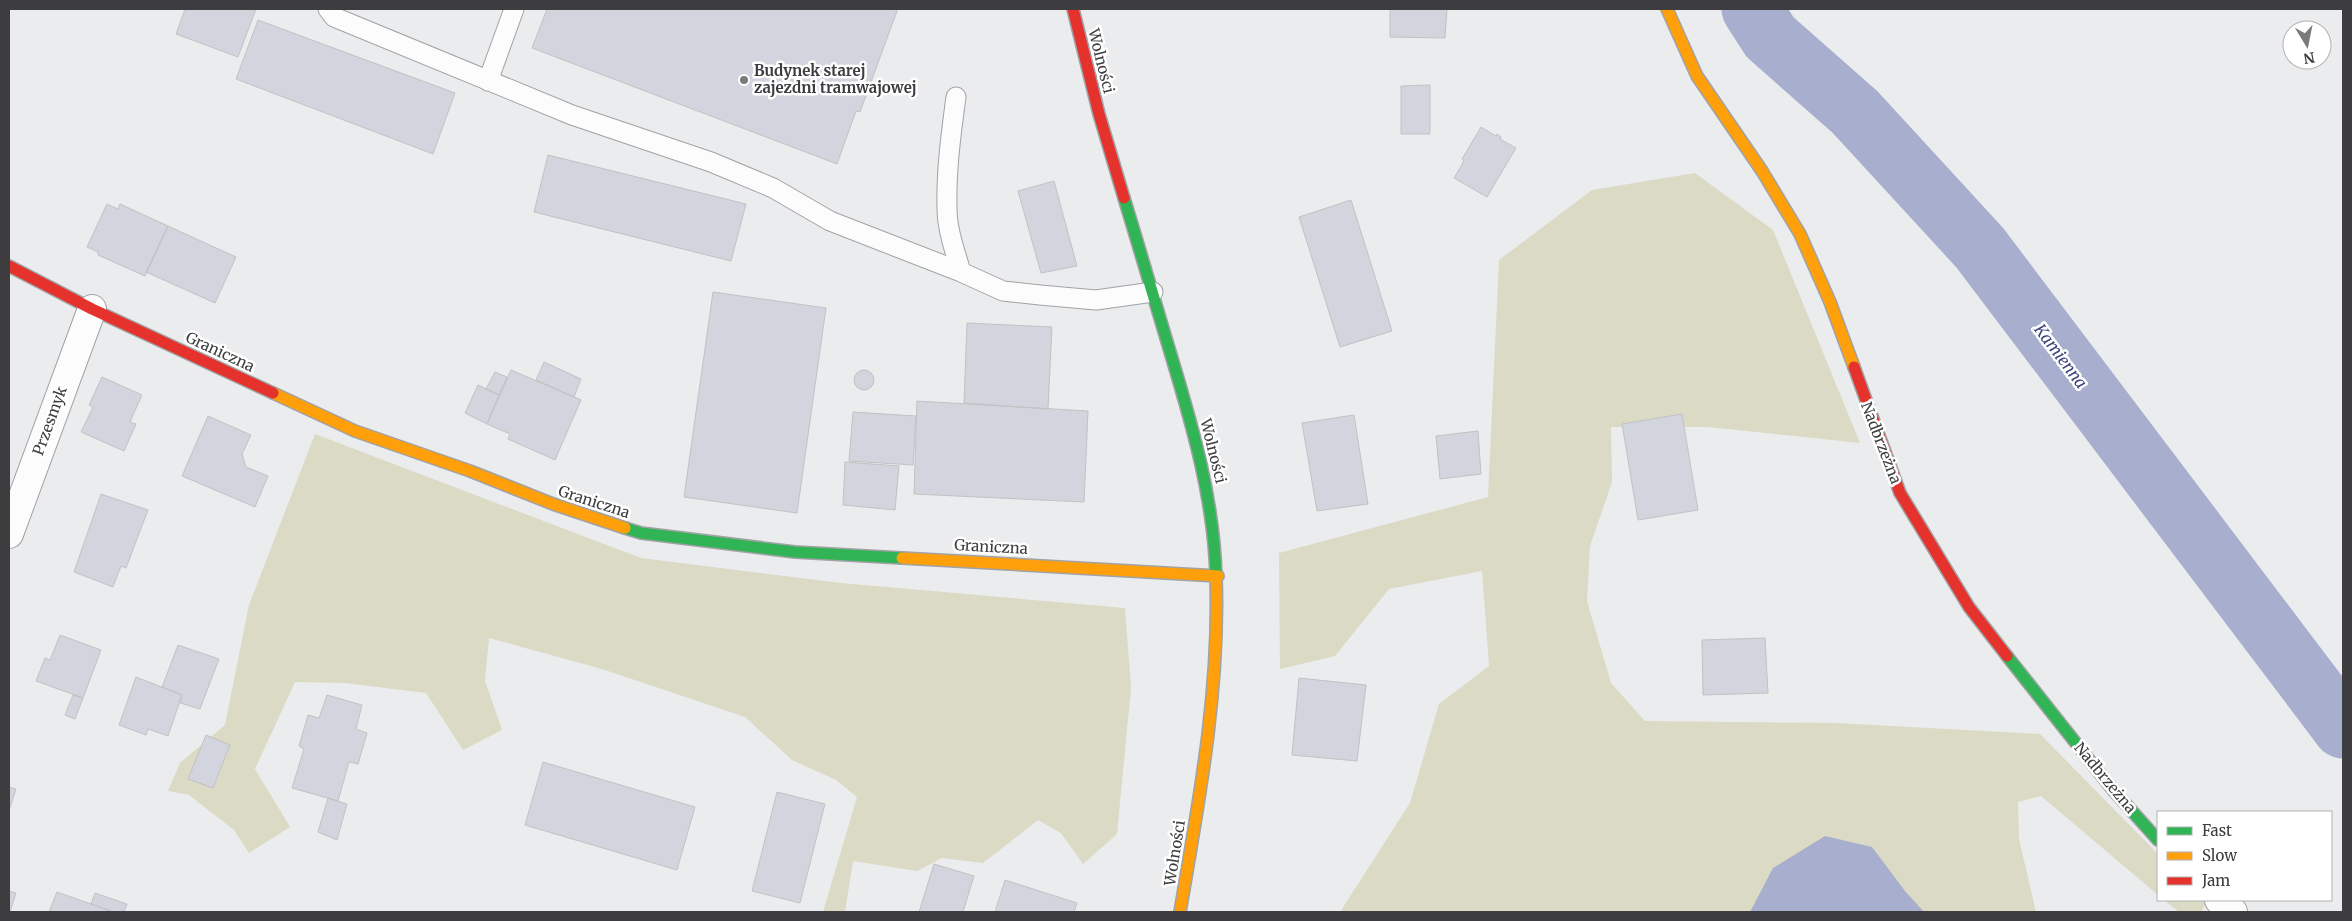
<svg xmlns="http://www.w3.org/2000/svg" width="2352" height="921" viewBox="0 0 2352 921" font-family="Merriweather,serif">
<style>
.green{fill:#dbdac4}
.water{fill:#a8aece}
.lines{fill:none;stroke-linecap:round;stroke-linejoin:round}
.river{stroke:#a8aece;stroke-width:61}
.building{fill:#d2d4de;stroke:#c1c2c3}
.lane-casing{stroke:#a1a2a4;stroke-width:21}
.street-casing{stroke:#a1a2a4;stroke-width:30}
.fast-casing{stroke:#a1a2a4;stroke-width:14}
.slow-casing{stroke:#a1a2a4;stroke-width:14}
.jam-casing{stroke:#a1a2a4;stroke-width:14}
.lane{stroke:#fcfcfc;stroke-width:19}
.street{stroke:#fcfcfc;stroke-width:28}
.fast{stroke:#30b455;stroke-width:11}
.slow{stroke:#ff9f0a;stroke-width:11}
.jam{stroke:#e5322d;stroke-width:11}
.poi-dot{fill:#7a7a7c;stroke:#fff;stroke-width:2}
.labels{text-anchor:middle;stroke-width:5;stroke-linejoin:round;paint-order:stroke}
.street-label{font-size:15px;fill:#3d3d3f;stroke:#fff}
.poi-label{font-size:15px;font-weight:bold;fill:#3d3d3f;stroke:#fff;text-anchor:start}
.water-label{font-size:16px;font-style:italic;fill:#3d427d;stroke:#fff}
</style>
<rect width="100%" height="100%" fill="#ebecee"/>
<path class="green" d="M 1695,173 L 1773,230 L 1860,443 L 1708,427 L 1611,427 L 1612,482 L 1590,546 L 1587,601 L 1611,683 L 1645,721 L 1837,723 L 2040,734 L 2158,854 L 2158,895 L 2041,796 L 2018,802 L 2019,839 L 2036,912 L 1340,912 L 1410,803 L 1439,704 L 1489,666 L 1482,571 L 1389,589 L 1335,656 L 1280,669 L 1279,553 L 1488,497 L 1499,260 L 1592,190 Z
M 315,434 L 641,558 L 841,583 L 1125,608 L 1131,688 L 1117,834 L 1083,864 L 1061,833 L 1038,820 L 983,863 L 942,858 L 917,871 L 853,861 L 845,912 L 823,912 L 857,797 L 836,780 L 792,760 L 745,717 L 602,669 L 489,638 L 485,681 L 502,730 L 463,750 L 426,693 L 345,683 L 295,682 L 255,769 L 290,827 L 249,853 L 234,830 L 189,795 L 168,791 L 180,763 L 225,725 L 249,605 Z
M 2164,900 L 2204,900 L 2206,903 L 2201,912 L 2179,912 Z"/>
<path class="water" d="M 1825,836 L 1872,847 L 1905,891 L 1924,912 L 1750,912 L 1773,868 Z"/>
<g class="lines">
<path class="river" d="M 1752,9 L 1770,37 L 1855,112 L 1980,248 L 2343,728"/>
</g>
<path class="building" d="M 185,9 L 256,9 L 238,57 L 176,34 Z
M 547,9 L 896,9 L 897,11 L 860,112 L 856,111 L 837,164 L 532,48 Z
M 1390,9 L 1447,9 L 1445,38 L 1390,37 Z
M 258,20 L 455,93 L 433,154 L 236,79 Z
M 1430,85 L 1430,134 L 1401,134 L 1401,86 Z
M 1481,127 L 1496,136 L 1497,134 L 1501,137 L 1500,139 L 1516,148 L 1487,197 L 1454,178 L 1464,161 L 1462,159 Z
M 548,155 L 746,204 L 731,261 L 534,212 Z
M 1054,181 L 1077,266 L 1041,273 L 1018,191 Z
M 1351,200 L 1392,331 L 1340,347 L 1299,217 Z
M 107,204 L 118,209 L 120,204 L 168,226 L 145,276 L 98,255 L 98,252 L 87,247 Z
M 168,226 L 236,257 L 215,303 L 146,272 Z
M 713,292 L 826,308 L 797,513 L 684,497 Z
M 967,323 L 1052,327 L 1048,409 L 964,403 Z
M 544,362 L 581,379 L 574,397 L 536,380 Z
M854 380a10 10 0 1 1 20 0a10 10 0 1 1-20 0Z
M 511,370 L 581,400 L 555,460 L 508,439 L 510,434 L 487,424 Z
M 495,372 L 507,377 L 499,395 L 486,389 Z
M 102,377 L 142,395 L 130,422 L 136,424 L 124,451 L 81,432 L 93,407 L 89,405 Z
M 478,385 L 499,395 L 487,424 L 465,413 Z
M 917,401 L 1088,411 L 1084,502 L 914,494 Z
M 853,412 L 916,416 L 913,465 L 849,461 Z
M 1682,414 L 1698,510 L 1638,520 L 1622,424 Z
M 1354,415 L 1368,504 L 1317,511 L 1302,423 Z
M 208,416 L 251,435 L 242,454 L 246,467 L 268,476 L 255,507 L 182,476 Z
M 1478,431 L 1481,474 L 1440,479 L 1436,436 Z
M 845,462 L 899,466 L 895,510 L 843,505 Z
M 101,494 L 148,510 L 126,568 L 121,566 L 113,587 L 74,572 Z
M 60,635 L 101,650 L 83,698 L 36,681 L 45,658 L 50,660 Z
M 1765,638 L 1768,693 L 1703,695 L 1702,640 Z
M 178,645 L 219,659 L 200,709 L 180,703 L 182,695 L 162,687 Z
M 136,677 L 182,695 L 168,736 L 148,729 L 146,735 L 119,725 Z
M 1299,678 L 1366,685 L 1357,761 L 1292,755 Z
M 73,695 L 83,698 L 75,719 L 65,715 Z
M 327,695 L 362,705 L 356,729 L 367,733 L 358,764 L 349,762 L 338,801 L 292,788 L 304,749 L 299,746 L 308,715 L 319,718 Z
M 206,735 L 230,745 L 213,788 L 188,779 Z
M 543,762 L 695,807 L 677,870 L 525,825 Z
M 9,787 L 16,789 L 9,811 Z
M 777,792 L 825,804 L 800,903 L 752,891 Z
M 328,798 L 347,804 L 337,840 L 318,832 Z
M 934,864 L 974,876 L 963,912 L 919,912 Z
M 1005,880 L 1077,903 L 1074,912 L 995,912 Z
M 9,891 L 16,893 L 10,912 L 9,912 Z
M 57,892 L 91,904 L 113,912 L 49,912 Z
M 95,893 L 127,904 L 124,912 L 113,912 L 91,904 Z"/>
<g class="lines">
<g class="lane-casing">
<path id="lane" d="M 328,9 L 334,17 L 572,115 L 711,162 L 773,188 L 830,221 L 961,272
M 488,81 L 514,9
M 956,97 C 951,134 946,171 947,208 C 947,230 955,251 961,272 L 1003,291 L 1040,295 L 1096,300 L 1153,292"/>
</g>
<g class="street-casing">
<path id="street" d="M 9,534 L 92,309
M 2219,900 L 2233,912"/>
</g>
<g class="fast-casing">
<path id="fast" d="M 1124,198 C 1140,250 1155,302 1171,355 C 1193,428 1214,500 1216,577
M 625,528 L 641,533 L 795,552 L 902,558
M 2007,656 L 2113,790 L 2158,840"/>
</g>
<g class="slow-casing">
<path id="slow" d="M 1667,9 L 1697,76 L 1762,171 L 1800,234 L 1830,302 L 1854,367
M 273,393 L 355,431 L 470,471 L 553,504 L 625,528
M 902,558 L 1218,576
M 1180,912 C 1199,801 1220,690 1216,577"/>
</g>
<g class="jam-casing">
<path id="jam" d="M 1073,9 L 1099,114 L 1124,198
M 9,266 L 92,309 L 273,393
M 1854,367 L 1900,493 L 1969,607 L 2007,656"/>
</g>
<use href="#lane" class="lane"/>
<use href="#street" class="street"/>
<use href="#fast" class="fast"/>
<use href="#slow" class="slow"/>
<use href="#jam" class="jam"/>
</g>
<circle class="poi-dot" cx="744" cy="80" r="5"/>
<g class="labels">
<g class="street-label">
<text transform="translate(1101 61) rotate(76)" y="5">Wolności</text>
<text transform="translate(220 352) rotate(25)" y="5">Graniczna</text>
<text transform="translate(50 421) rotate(-70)" y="5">Przesmyk</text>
<text transform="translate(1881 443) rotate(69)" y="5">Nadbrzeżna</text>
<text transform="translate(1213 451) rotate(76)" y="5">Wolności</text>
<text transform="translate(594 502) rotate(18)" y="5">Graniczna</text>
<text transform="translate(991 547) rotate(3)" y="5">Graniczna</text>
<text transform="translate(2105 778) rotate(50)" y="5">Nadbrzeżna</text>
<text transform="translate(1175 853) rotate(-81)" y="5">Wolności</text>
</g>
<g class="poi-label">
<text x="754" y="76">Budynek starej<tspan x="754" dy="17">zajezdni tramwajowej</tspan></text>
</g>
<g class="water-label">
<text transform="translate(2061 356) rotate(53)" y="6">Kamienna</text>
</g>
</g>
<rect width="2352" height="921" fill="none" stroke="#3d3d3f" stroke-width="20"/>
<rect x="2157" y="811" width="175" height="90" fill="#ffffff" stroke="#b1b1b2"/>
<rect x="2167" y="827" width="25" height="8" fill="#30b455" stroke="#b1b1b2"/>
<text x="2202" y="836" font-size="15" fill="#3d3d3f">Fast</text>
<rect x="2167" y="852" width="25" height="8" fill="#ff9f0a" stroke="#b1b1b2"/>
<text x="2202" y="861" font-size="15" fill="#3d3d3f">Slow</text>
<rect x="2167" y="877" width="25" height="8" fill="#e5322d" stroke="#b1b1b2"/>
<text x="2202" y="886" font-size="15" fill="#3d3d3f">Jam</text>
<g transform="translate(2307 45) rotate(170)"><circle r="24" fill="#ffffff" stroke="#b1b1b2"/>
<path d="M0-4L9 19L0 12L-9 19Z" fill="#7a7a7c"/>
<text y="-8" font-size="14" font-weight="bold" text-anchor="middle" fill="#3d3d3f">N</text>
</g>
</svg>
